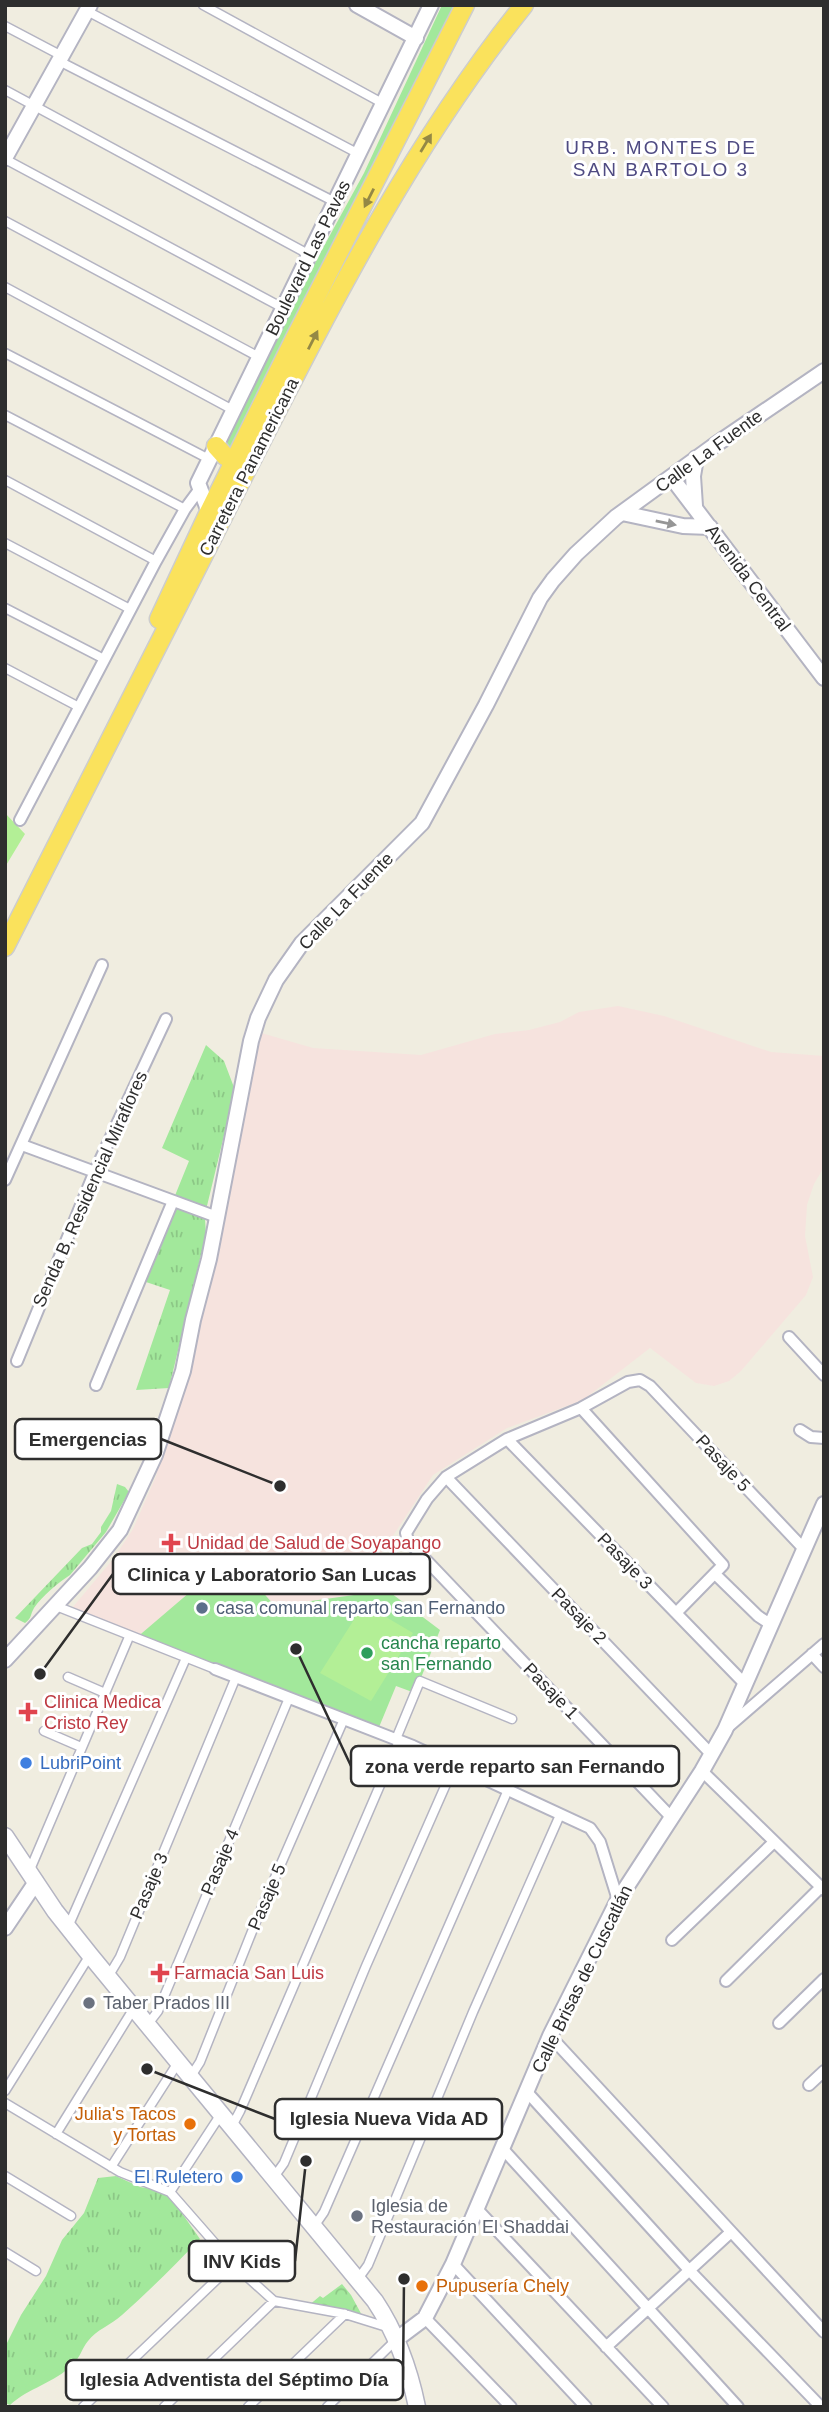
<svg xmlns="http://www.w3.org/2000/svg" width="829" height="2412" viewBox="0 0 829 2412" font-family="Arial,sans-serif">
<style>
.medical{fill:#f6e3de}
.grass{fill:url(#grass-tufts)}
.forest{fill:url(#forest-crowns)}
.park{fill:#a2e89b}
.pitch{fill:#b3ef96}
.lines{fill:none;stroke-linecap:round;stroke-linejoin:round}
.pedestrian-casing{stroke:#b4b4c2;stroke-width:11}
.minor-casing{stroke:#b4b4c2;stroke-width:14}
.tertiary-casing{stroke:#b4b4c2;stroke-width:18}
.secondary-casing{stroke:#b4b4c2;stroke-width:19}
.trunk-casing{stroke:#cdcdcd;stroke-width:21}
.pedestrian{stroke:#fff;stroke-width:8}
.minor{stroke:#fff;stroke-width:10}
.tertiary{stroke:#fff;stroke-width:14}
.secondary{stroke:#fff;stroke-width:16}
.trunk{stroke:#fae25c;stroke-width:18}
.oneway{fill:#948845}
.oneway2{fill:#969696}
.health-dot{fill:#e0444e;stroke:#fff;stroke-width:2.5}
.service-dot{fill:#5c6f8a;stroke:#fff;stroke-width:2.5}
.leisure-dot{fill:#2e9e5b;stroke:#fff;stroke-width:2.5}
.shop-dot{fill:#3f7fe0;stroke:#fff;stroke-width:2.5}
.worship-dot{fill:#6b7280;stroke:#fff;stroke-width:2.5}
.food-dot{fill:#e8710a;stroke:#fff;stroke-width:2.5}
.labels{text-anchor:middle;stroke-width:6;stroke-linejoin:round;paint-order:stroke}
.street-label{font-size:18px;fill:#2e2e2e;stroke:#fff}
.health-label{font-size:18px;fill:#be3a42;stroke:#fff;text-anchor:start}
.service-label{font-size:18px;fill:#4e5e75;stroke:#fff;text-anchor:start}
.leisure-label{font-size:18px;fill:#27864d;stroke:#fff;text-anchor:start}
.shop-label{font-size:18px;fill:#366cbe;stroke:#fff;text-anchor:start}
.worship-label{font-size:18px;fill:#5b616d;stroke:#fff;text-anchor:start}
.food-label{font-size:18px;fill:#c56008;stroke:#fff;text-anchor:end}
.neighbourhood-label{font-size:19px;letter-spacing:2px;fill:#4f4b82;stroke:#fff}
.leader{fill:none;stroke:#2e2e2e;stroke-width:2.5}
.callout-dot{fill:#2e2e2e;stroke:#fff;stroke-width:2.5}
.callout{fill:#fff;stroke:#2e2e2e;stroke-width:2.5}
.callout-label{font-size:19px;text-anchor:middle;font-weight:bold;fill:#2e2e2e}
</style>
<defs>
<pattern id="grass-tufts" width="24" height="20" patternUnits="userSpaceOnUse" patternTransform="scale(1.75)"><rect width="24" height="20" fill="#a2e89b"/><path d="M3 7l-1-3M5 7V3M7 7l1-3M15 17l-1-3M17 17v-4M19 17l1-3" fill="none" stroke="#8cc786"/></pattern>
<pattern id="forest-crowns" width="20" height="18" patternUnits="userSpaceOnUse" patternTransform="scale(1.75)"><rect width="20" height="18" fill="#a2e89b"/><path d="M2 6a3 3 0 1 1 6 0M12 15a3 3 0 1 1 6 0" fill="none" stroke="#8cc786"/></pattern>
</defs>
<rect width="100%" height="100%" fill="#f0ede0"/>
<path class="medical" d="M 618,1006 L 664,1016 L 771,1052 L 824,1056 L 824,1167 L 814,1184 L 807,1205 L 805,1236 L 813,1277 L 806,1295 L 741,1371 L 729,1381 L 714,1386 L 696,1383 L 650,1348 L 583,1400 L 507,1428 L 433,1475 L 354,1595 L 275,1606 L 135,1639 L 72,1608 L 114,1558 L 133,1529 L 157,1474 L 153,1470 L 258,1032 L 313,1048 L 421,1055 L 495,1034 L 529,1030 L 560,1022 L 579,1012 Z"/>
<path class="grass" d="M 206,1045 L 224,1061 L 235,1090 L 206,1210 L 174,1198 L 189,1161 L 162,1148 Z
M 171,1206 L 205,1219 L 206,1234 L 169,1388 L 136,1390 L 170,1290 L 140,1280 Z
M 117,1484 L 125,1487 L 129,1492 L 106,1532 L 70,1575 C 58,1583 42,1596 34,1608 C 30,1615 32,1618 25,1623 L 15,1618 L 82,1548 L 92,1544 L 101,1532 L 101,1527 L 111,1511 Z
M 116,2176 L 140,2187 L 159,2190 L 174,2202 L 200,2239 C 175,2265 149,2291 122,2315 C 111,2325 96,2330 88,2341 C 82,2348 80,2358 73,2364 C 55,2383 28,2388 10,2405 L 5,2403 L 5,2347 L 21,2315 L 46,2276 L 62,2240 L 84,2213 L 98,2178 Z"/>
<path class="forest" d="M 342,2284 L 351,2295 L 364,2319 L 308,2306 L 320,2296 L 323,2298 Z"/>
<path class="park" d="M 442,5 L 465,5 L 235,462 L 221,453 L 318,257 L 364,173 Z
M 231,1557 L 275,1606 L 354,1595 L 367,1575 L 440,1630 L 415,1693 L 396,1686 L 377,1732 L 135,1639 Z"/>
<path class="pitch" d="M 5,813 L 25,834 L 5,867 Z
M 364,1604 L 413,1633 L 371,1701 L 320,1673 Z"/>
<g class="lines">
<g class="pedestrian-casing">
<path id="pedestrian" d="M 203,5 L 384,104
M 87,11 L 359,154
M 5,26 L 62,56
M 59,61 L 335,202
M 5,90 L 310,255
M 5,159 L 283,308
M 5,221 L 259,357
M 5,287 L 233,410
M 5,353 L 209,459
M 5,415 L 185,509
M 5,480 L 156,561
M 5,543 L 130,609
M 5,608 L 104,659
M 5,668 L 79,707
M 56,1606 L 215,1669
M 68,1677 L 105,1693
M 44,1731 L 81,1747
M 396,1739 L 420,1681 L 512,1719
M 29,1872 L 129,1637
M 68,1927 L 186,1658
M 108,1977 L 120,1957 L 236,1677
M 148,2024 L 158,2011 L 289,1698
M 191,2076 L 200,2062 L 257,1919 L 344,1719
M 5,2091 L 90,1955
M 5,2103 L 120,2172 L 170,2192 L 233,2264 L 274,2301 L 345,2314 L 390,2328
M 232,2126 L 240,2111 L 399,1741
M 56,2134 L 134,2008
M 111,2167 L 179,2061
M 5,2176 L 71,2216
M 274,2177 L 284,2163 L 366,1966 L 454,1766
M 170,2192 L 221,2114
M 315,2225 L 324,2212 L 507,1792
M 5,2252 L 36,2271
M 358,2279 L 368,2265 L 473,2012 L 560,1815
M 83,2407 L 233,2264
M 164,2407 L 274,2301
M 248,2407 L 345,2314
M 327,2407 L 397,2339"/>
</g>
<g class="minor-casing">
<path id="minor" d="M 20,820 L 156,561 L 185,509 L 199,490
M 22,1145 L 217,1217
M 5,1180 L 102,965
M 789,1337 L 824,1375
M 17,1361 L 95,1171 L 166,1019
M 96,1385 L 173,1201
M 581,1408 L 723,1565 L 676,1613
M 800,1430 L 811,1437 L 824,1438
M 507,1439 L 744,1683
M 446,1477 L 712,1755
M 715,1574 L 758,1616 L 770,1624
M 812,1654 L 824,1667
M 215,1669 L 413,1746 L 590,1828 L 600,1842 L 618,1900
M 727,1728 L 824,1644
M 702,1771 L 824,1890
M 671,1817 L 408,1541 L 406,1533 L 427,1499 L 446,1477 L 507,1439 L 581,1408 L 628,1382 L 640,1380 L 650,1386 L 804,1549
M 672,1940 L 774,1842
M 726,1981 L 821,1887
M 779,2023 L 824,1979
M 550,2036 L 824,2332
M 809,2085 L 824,2071
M 527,2092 L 689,2270 L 821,2407
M 502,2148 L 738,2407
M 476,2208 L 663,2407
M 453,2264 L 586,2407
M 425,2318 L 511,2407
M 606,2347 L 731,2232"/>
</g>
<g class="tertiary-casing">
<path id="tertiary" d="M 357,5 L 416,38
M 5,158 L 90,5
M 672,478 L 824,678
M 695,506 L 693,476 L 696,458
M 209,512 L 198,483 L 431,5
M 622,513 L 683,526 L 710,527
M 5,1660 L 90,1568 L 120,1530 L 155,1455 L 183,1371 L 193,1320 L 209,1259 L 251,1041 L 258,1018 L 276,980 L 302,943 L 422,823 L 486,705 L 540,598 L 553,580 L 576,554 L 616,517 L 715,445 L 824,371
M 5,1928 L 36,1882
M 397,2339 L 425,2318 L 453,2264 L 550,2036 L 618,1900 L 702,1771 L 725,1730 L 824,1504"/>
</g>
<g class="secondary-casing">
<path id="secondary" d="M 5,1836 L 55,1911 L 90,1955 L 375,2301 C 397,2334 409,2368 417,2407"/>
</g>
<g class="trunk-casing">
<path id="trunk" d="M 216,446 L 225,456 L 235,462
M 159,619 L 209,512 L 295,338 L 465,5
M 5,947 C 85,791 163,635 242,479 C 326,315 408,149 524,5"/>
</g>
<use href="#pedestrian" class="pedestrian"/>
<use href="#minor" class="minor"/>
<use href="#tertiary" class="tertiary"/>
<use href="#secondary" class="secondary"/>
<use href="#trunk" class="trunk"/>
</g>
<defs><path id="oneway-solid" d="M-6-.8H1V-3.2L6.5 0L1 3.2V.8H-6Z" transform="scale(1.75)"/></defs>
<g class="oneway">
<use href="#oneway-solid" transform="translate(426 143) rotate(-59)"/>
<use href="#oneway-solid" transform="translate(369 198) rotate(117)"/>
<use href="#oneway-solid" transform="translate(313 340) rotate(-63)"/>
</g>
<use class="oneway2" href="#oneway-solid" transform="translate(666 523) rotate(12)"/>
<g class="health-dot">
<path d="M167.5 1532.5h7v7h7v7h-7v7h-7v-7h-7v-7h7z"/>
<path d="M24.5 1701.5h7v7h7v7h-7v7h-7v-7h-7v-7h7z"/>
<path d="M156.5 1962.5h7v7h7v7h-7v7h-7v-7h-7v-7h7z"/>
</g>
<circle class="service-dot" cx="202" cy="1608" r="7"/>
<circle class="leisure-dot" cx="367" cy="1653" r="7"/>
<g class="shop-dot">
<circle cx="26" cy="1763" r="7"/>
<circle cx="237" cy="2177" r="7"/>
</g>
<g class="worship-dot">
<circle cx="89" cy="2003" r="7"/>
<circle cx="357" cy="2216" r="7"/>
</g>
<g class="food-dot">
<circle cx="190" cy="2124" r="7"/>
<circle cx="422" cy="2286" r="7"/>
</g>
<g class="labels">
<g class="street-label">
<text transform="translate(308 258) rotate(-64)" y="6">Boulevard Las Pavas</text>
<text transform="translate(709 451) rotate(-36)" y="6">Calle La Fuente</text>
<text transform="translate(249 467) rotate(-63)" y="6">Carretera Panamericana</text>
<text transform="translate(748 578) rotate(53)" y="6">Avenida Central</text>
<text transform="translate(346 901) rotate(-46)" y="6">Calle La Fuente</text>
<text transform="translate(90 1189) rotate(-66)" y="6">Senda B, Residencial Miraflores</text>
<text transform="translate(723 1463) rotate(47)" y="6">Pasaje 5</text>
<text transform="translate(625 1561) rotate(46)" y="6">Pasaje 3</text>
<text transform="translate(579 1616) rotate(46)" y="6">Pasaje 2</text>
<text transform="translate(551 1691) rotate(46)" y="6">Pasaje 1</text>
<text transform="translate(220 1862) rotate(-67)" y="6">Pasaje 4</text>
<text transform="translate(149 1886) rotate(-67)" y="6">Pasaje 3</text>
<text transform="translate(267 1897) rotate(-67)" y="6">Pasaje 5</text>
<text transform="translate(582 1979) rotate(-64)" y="6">Calle Brisas de Cuscatlán</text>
</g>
<g class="health-label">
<text x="187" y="1549">Unidad de Salud de Soyapango</text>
<text x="44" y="1708">Clinica Medica<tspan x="44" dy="21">Cristo Rey</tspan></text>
<text x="174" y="1979">Farmacia San Luis</text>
</g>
<g class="service-label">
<text x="216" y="1614">casa comunal reparto san Fernando</text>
</g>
<g class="leisure-label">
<text x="381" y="1649">cancha reparto<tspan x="381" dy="21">san Fernando</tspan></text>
</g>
<g class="shop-label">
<text x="40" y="1769">LubriPoint</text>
<text x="223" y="2183" text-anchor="end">El Ruletero</text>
</g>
<g class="worship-label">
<text x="103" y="2009">Taber Prados III</text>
<text x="371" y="2212">Iglesia de<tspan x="371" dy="21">Restauración El Shaddai</tspan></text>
</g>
<g class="food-label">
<text x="176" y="2120">Julia's Tacos<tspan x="176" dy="21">y Tortas</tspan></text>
<text x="436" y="2292" text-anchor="start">Pupusería Chely</text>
</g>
<g class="neighbourhood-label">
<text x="661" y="154">URB. MONTES DE<tspan x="661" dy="22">SAN BARTOLO 3</tspan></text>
</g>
</g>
<path class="leader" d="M280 1486L161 1439M40 1674L113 1574M296 1649L351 1766M147 2069L275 2119M306 2161L295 2261M404 2279L403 2380"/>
<g class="callout-dot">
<circle cx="280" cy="1486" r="7"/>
<circle cx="40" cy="1674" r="7"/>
<circle cx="296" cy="1649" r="7"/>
<circle cx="147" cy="2069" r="7"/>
<circle cx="306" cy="2161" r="7"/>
<circle cx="404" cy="2279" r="7"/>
</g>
<g class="callout">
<rect x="15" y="1419" width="146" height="40" rx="7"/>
<rect x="113" y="1554" width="317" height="40" rx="7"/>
<rect x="351" y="1746" width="328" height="40" rx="7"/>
<rect x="275" y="2099" width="227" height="40" rx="7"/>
<rect x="189" y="2241" width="106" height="40" rx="7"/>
<rect x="66" y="2360" width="337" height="40" rx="7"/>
</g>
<g class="callout-label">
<text x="88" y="1446">Emergencias</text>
<text x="272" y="1581">Clinica y Laboratorio San Lucas</text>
<text x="515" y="1773">zona verde reparto san Fernando</text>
<text x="389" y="2125">Iglesia Nueva Vida AD</text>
<text x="242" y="2268">INV Kids</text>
<text x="234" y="2386">Iglesia Adventista del Séptimo Día</text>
</g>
<rect width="829" height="2412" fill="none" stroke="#2e2e2e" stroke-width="14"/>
</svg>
